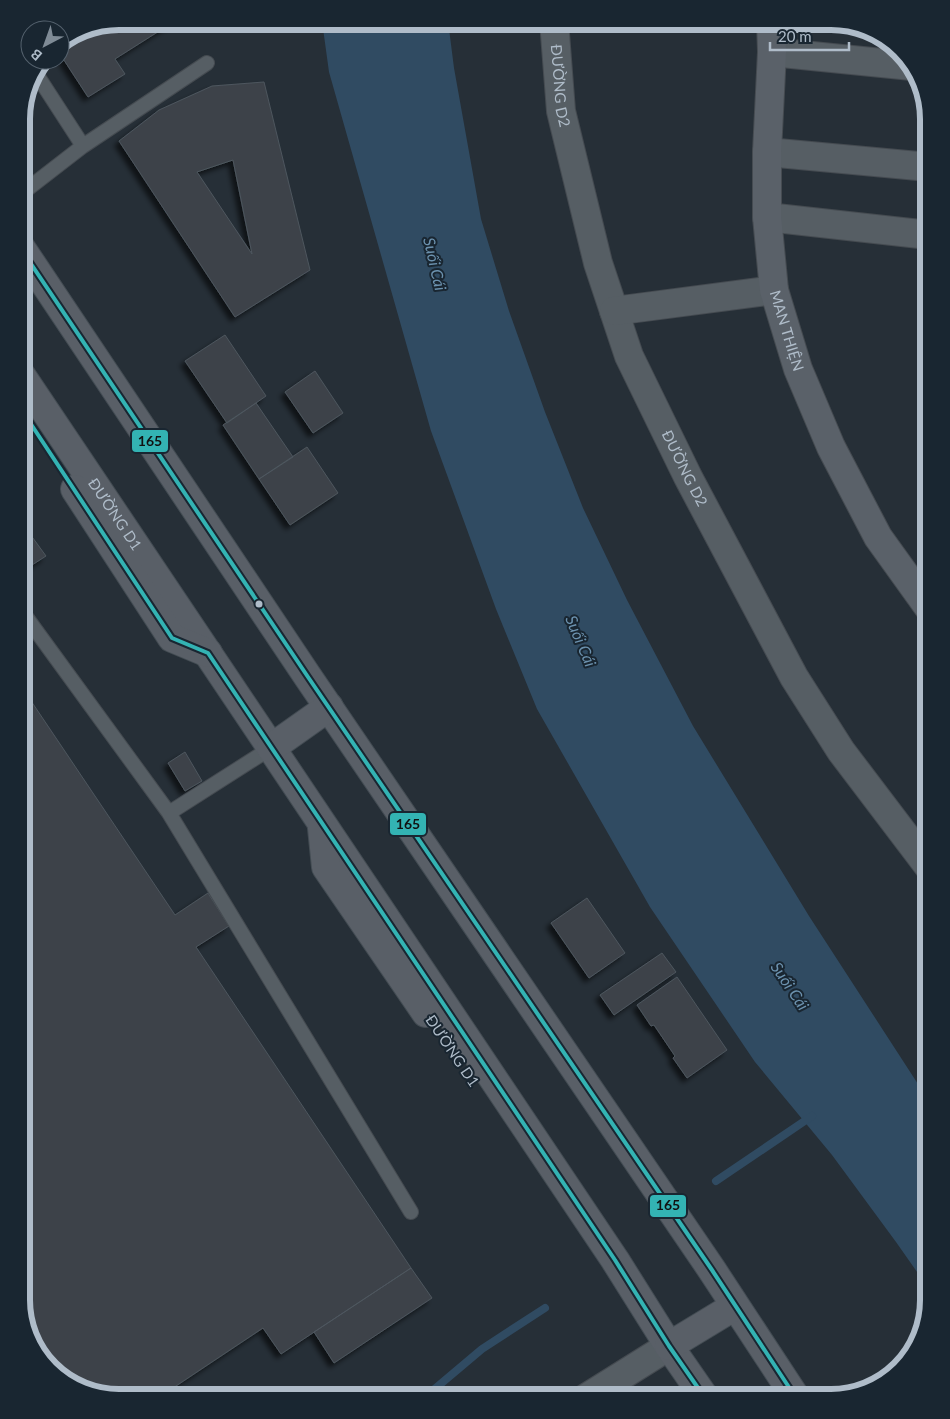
<svg xmlns="http://www.w3.org/2000/svg" width="950" height="1419" viewBox="0 0 950 1419" font-family="Lato,sans-serif">
<style>
.water{fill:#304b62}
.lines{fill:none;stroke-linecap:round;stroke-linejoin:round}
.stream{stroke:#304b62;stroke-width:8}
.building{fill:#3c434a;stroke:#4e565e;fill-rule:evenodd;filter:url(#shadow)}
.lane-casing{stroke:#454b51;stroke-width:16}
.street-casing{stroke:#454b51;stroke-width:30}
.secondary-casing{stroke:#454b51;stroke-width:30}
.primary-casing{stroke:#434c53;stroke-width:30}
.lane{stroke:#565e64;stroke-width:14}
.street{stroke:#565e64;stroke-width:28}
.secondary{stroke:#5a6169;stroke-width:28}
.primary{stroke:#595f67;stroke-width:28}
.bus-1-casing{stroke:#192631;stroke-width:8}
.bus-1{stroke:#33b3b3;stroke-width:4}
.bus-dot{fill:#afbcc9;stroke:#192631;stroke-width:2}
.labels{text-anchor:middle;stroke-width:4;stroke-linejoin:round;paint-order:stroke}
.street-label{font-size:15px;fill:#afbcc9;stroke:#192631}
.water-label{font-size:16px;font-style:italic;fill:#6c92af;stroke:#192631}
.rim{fill:none;stroke:#afbcc9;stroke-width:6}
.line-badge{stroke:#192631;stroke-width:2}
.pale-badge-label{font-size:14px;text-anchor:middle;font-weight:bold;fill:#111}
</style>
<defs>
<filter id="shadow"><feDropShadow dx="-4.5" dy="4.5" stdDeviation="2.5" flood-color="#0009"/></filter>
</defs>
<rect width="100%" height="100%" fill="#262f37"/>
<path class="water" d="M 322,21 L 448,21 L 454,68 L 481,219 L 509,311 L 545,412 L 583,508 L 627,600 L 693,726 L 809,916 L 929,1101 L 929,1289 L 896,1242 L 832,1155 L 755,1062 L 650,907 L 537,709 L 496,609 L 431,431 L 329,72 Z"/>
<g class="lines">
<path class="stream" d="M 716,1181 L 812,1116
M 421,1398 L 431,1392 L 482,1349 L 545,1308"/>
</g>
<path class="building" d="M 119,21 L 175,21 L 115,59 L 125,74 L 88,97 L 60,54 L 60,43 L 82,29 Z
M 264,82 L 310,270 L 235,317 L 119,141 L 159,110 L 212,86 ZM 233,160 L 252,254 L 197,172 Z
M 225,335 L 266,396 L 227,423 L 185,361 Z
M 315,371 L 343,413 L 313,433 L 285,392 Z
M 256,403 L 293,457 L 259,479 L 223,425 Z
M 307,447 L 338,493 L 290,525 L 259,479 Z
M 30,534 L 46,556 L 32,565 L 21,550 L 21,540 Z
M 21,686 L 175,915 L 208,893 L 229,926 L 196,947 L 411,1268 L 281,1354 L 263,1328 L 158,1398 L 113,1398 L 70,1385 L 34,1349 L 21,1300 Z
M 185,752 L 202,781 L 185,791 L 168,763 Z
M 587,898 L 625,953 L 589,978 L 551,923 Z
M 662,953 L 676,972 L 614,1015 L 600,995 Z
M 677,977 L 727,1050 L 687,1078 L 673,1058 L 675,1056 L 654,1025 L 651,1026 L 637,1005 Z
M 411,1268 L 432,1298 L 334,1363 L 314,1332 Z"/>
<g class="lines">
<g class="lane-casing">
<path id="lane" d="M 35,72 L 83,146
M 21,194 L 83,146 L 207,63
M 21,610 L 169,813 L 411,1212
M 169,813 L 271,748"/>
</g>
<g class="street-casing">
<g id="street">
<path id="s1" d="M 554,21 L 561,111 L 598,263 L 629,356 L 688,477 L 794,677 L 841,751 L 929,867"/>
<path d="M 772,52 L 912,66"/>
<path d="M 767,152 L 929,167"/>
<path d="M 767,217 L 929,235"/>
<path d="M 614,311 L 774,290"/>
<path d="M 586,1398 L 669,1346"/>
</g>
</g>
<g class="secondary-casing">
<g id="secondary">
<path id="s2" d="M 771,21 L 772,52 L 767,152 L 767,217 L 774,290 L 798,369 L 831,447 L 878,537 L 929,608"/>
</g>
</g>
<g class="primary-casing">
<g id="primary">
<path d="M 21,248 L 308,677 L 712,1270 L 796,1398"/>
<path id="s3" d="M 21,375 L 615,1260 L 669,1346 L 705,1398"/>
<path d="M 75,489 L 172,638 L 208,653"/>
<path d="M 271,748 L 329,707"/>
<path d="M 322,828 L 326,867 L 426,1013"/>
<path d="M 669,1346 L 735,1306"/>
</g>
</g>
<use href="#lane" class="lane"/>
<use href="#street" class="street"/>
<use href="#secondary" class="secondary"/>
<use href="#primary" class="primary"/>
<g class="bus-1-casing">
<path id="bus-1" d="M 21,249 L 308,677 L 712,1270 L 796,1398
M 21,409 L 172,638 L 208,653 L 615,1260 L 669,1346 L 705,1398"/>
</g>
<use href="#bus-1" class="bus-1"/>
</g>
<circle class="bus-dot" cx="259" cy="604" r="4.5"/>
<g class="labels">
<g class="street-label">
<text dy="5" stroke="none"><textPath href="#s1" startOffset="65">ĐƯỜNG D2</textPath></text>
<text dy="5" stroke="none"><textPath href="#s2" startOffset="312">MAN THIỆN</textPath></text>
<text dy="5" stroke="none"><textPath href="#s1" startOffset="470">ĐƯỜNG D2</textPath></text>
<text dy="5" stroke="none"><textPath href="#s3" startOffset="168">ĐƯỜNG D1</textPath></text>
<text transform="translate(452 1051) rotate(56)" y="5">ĐƯỜNG D1</text>
</g>
<g class="water-label">
<text transform="translate(435 264) rotate(77)" y="6">Suối Cái</text>
<text transform="translate(581 641) rotate(67)" y="6">Suối Cái</text>
<text transform="translate(790 986) rotate(56)" y="6">Suối Cái</text>
</g>
</g>
<path d="M0 0H950V1419H0ZM119 30H831A89 89 0 0 1 920 119V1300A89 89 0 0 1 831 1389H119A89 89 0 0 1 30 1300V119A89 89 0 0 1 119 30Z" fill="#192631" fill-rule="evenodd"/>
<path class="rim" d="M119 30H831A89 89 0 0 1 920 119V1300A89 89 0 0 1 831 1389H119A89 89 0 0 1 30 1300V119A89 89 0 0 1 119 30Z"/>
<g class="line-badge">
<rect x="131" y="429" width="38" height="24" rx="5" fill="#33b3b3"/>
<rect x="389" y="812" width="38" height="24" rx="5" fill="#33b3b3"/>
<rect x="649" y="1194" width="38" height="24" rx="5" fill="#33b3b3"/>
</g>
<g class="pale-badge-label">
<text x="150" y="446">165</text>
<text x="408" y="829">165</text>
<text x="668" y="1210">165</text>
</g>
<g transform="translate(45 45) rotate(221)"><circle r="24" fill="#192631" stroke="#55626e"/>
<path d="M0-4L9 19L0 12L-9 19Z" fill="#7f8b96"/>
<text y="-8" font-size="14" font-weight="bold" text-anchor="middle" fill="#afbcc9">B</text>
</g>
<path d="M770 42v8h79v-8" fill="none" stroke="#afbcc9" stroke-width="2.5"/>
<text x="778" y="42" font-size="15" fill="#afbcc9" stroke="#192631" stroke-width="4" paint-order="stroke">20 m</text>
</svg>
